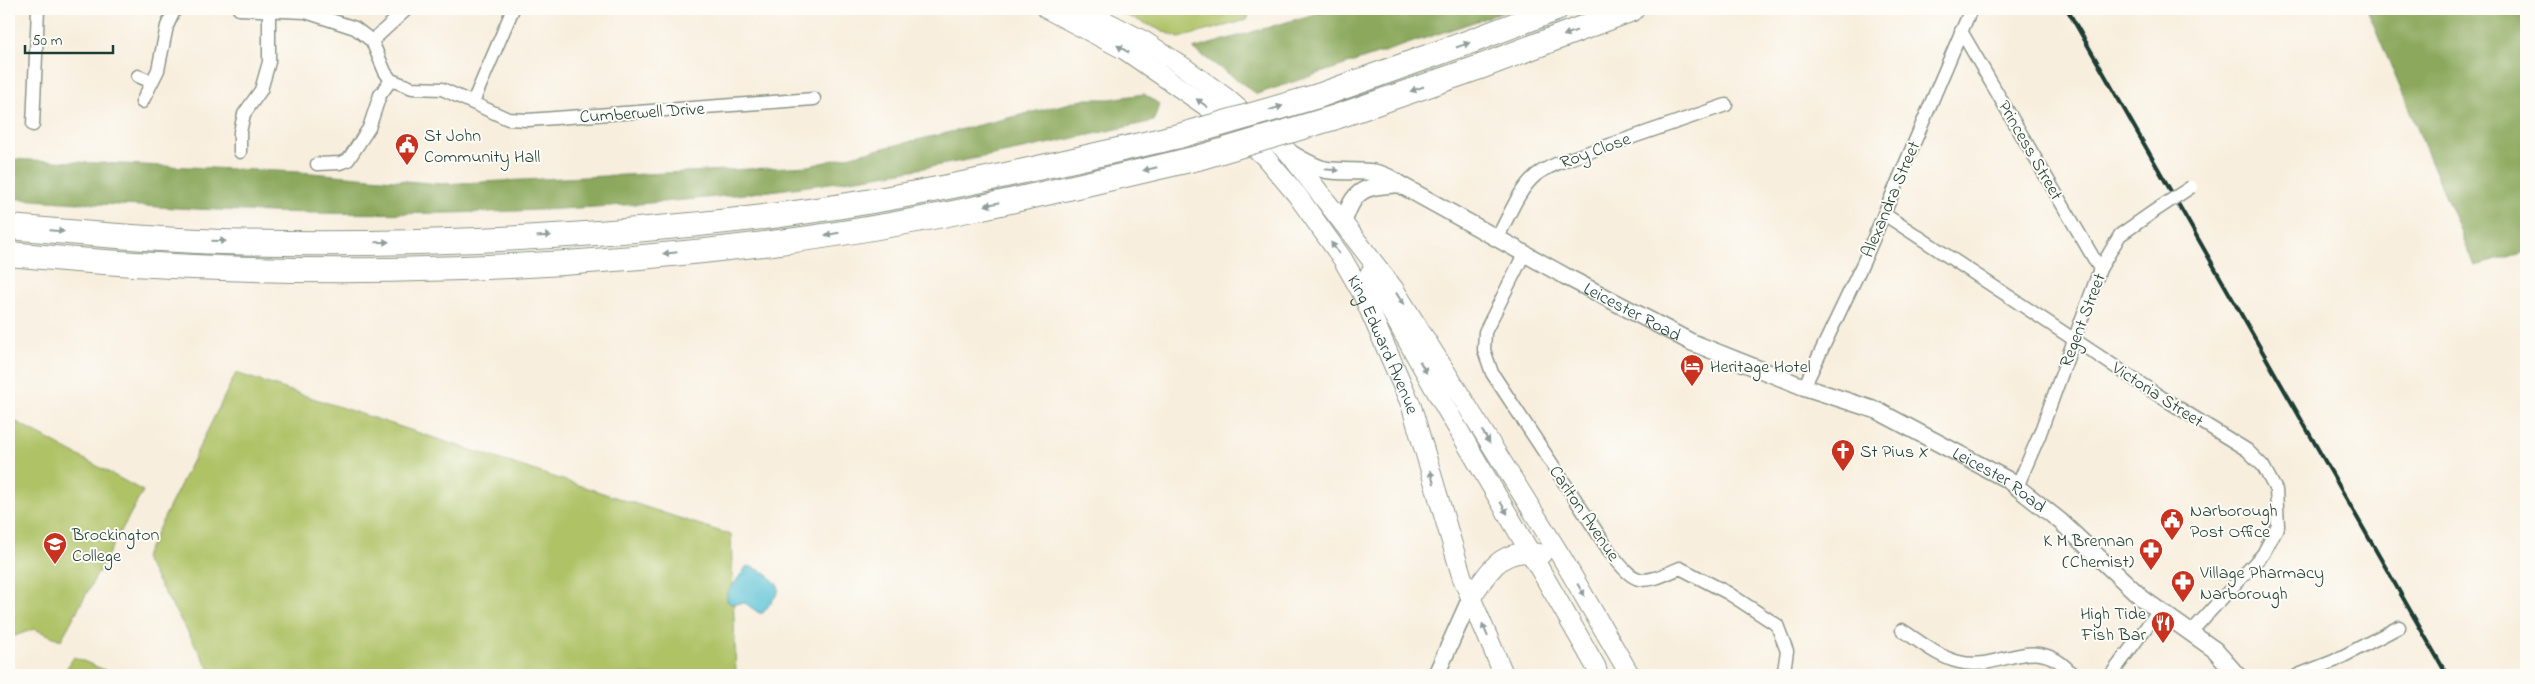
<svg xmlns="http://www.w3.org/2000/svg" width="2535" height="684" viewBox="0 0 2535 684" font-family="'Indie Flower',sans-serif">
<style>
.green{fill:#afc266;stroke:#67804d}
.forest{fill:#8ba85b;stroke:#557248}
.water{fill:#57c0d4;stroke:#3b7e84}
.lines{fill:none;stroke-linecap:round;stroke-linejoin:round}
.minor-casing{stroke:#8c9688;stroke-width:15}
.tertiary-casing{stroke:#8c9688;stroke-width:19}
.secondary-casing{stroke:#8c9688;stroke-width:21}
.motorway-casing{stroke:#8c9688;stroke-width:26}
.minor{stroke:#fff;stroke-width:12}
.tertiary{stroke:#fff;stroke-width:16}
.secondary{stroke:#fff;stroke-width:19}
.motorway{stroke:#fff;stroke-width:24}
.rail{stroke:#1f3d34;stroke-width:4}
.minor-bridge-casing{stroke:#8c9688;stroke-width:15;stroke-linecap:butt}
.motorway-bridge-casing{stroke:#8c9688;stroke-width:26;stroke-linecap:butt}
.minor-bridge{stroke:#fff;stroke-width:12}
.motorway-bridge{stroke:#fff;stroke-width:24}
.oneway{fill:#8f9e9a}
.labels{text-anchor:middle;stroke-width:4;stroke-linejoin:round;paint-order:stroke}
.street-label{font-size:18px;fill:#1f3d34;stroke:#fdfcf7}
.poi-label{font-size:18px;fill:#1f3d34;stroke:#fdfcf7;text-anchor:start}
</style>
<rect width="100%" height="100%" fill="#fdfcf7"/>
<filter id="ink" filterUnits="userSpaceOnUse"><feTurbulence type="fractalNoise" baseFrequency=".02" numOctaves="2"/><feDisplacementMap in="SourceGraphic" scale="10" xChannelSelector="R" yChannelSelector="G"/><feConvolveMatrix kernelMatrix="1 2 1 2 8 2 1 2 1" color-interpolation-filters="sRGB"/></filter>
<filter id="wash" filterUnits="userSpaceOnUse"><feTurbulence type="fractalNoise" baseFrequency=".0096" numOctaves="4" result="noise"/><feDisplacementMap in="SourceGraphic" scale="20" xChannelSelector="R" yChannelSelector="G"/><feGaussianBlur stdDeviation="1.12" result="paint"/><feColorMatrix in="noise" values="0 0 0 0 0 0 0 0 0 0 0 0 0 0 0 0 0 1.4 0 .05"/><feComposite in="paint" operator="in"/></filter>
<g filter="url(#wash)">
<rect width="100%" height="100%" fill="#f8eedd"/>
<path class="green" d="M 1112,9 L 1251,9 L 1247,20 L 1179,38 Z
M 236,373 L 731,535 L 736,675 L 213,675 L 144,558 Z
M 9,418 L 143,491 L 61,640 L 34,629 L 9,638 Z
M 74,657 L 116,675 L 62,675 Z"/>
<path class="forest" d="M 1332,9 L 1513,9 L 1257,94 L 1193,49 Z
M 2367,9 L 2526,9 L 2526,252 L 2475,266 Z
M 1144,94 L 1159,104 L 1154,121 C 1057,142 961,163 864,178 C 625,215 382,221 142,206 C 97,204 53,202 9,198 L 9,159 L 300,172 L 441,184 L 809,166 L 1087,99 L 1110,99 Z"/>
<path class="water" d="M 747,566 C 760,568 772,576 779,588 L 778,593 L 763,613 L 759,613 L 745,603 L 731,604 L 727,601 L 727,593 Z"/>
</g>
<g filter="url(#ink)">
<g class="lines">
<g class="minor-casing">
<path id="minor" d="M 239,9 L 306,12 L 355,28 L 372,41 L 385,72 L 391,80 L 412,88 L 442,89 L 508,119 L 528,120 L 814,99
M 1961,31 L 2100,269
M 372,41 L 407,9
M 138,76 L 152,82
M 142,102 L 158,70 L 167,26 L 175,9
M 473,102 L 513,9
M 33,125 L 38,9
M 240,152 L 240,132 L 244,114 L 261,90 L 269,62 L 269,12
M 317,164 L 340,163 L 348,160 L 369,128 L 380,95 L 391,80
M 1884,214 L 2161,397 L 2247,450 L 2263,466 L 2276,490 L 2278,526 L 2263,554 L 2191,632
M 1497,238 C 1508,219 1518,190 1536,175 C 1544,169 1554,165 1563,161 L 1726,105
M 1524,254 L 1485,332 L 1484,350 L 1492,373 L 1610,552 C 1637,587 1641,585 1680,568 L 1728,593 L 1777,625 L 1787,651 L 1784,671 L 1778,675
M 1804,387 L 1864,261 L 1971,9
M 2017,487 L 2039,436 L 2100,269 L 2120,235 L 2153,212
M 1902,630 C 1919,641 1938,657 1959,662 C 1999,673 2036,629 2073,675
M 2111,675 L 2159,610
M 2298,675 L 2334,661 L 2399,627"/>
</g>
<g class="tertiary-casing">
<g id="tertiary">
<path id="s1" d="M 1288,152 C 1300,158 1314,168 1327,170 C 1355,174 1375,165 1399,184 L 1565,276 L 1691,342 L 1804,387 L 1878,411 L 2008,480 L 2060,521 L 2143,599 L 2215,650 L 2237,675"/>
<path d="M 1343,224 C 1354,188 1363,187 1399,184"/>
<path d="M 1436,675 L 1471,597"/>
</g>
</g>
<g class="secondary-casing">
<g id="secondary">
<path id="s2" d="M 1047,9 L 1125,50 L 1216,113 L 1265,157 L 1297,195 L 1342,258 L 1362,293 L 1411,405 L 1462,577 L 1504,675"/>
<path d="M 1082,9 L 1144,41 L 1182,66 L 1225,97 L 1288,152 L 1394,289 L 1562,558 L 1630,675"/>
<path d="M 1370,273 C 1442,407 1522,535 1596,667 L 1598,675"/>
<path d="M 1471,597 C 1492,568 1501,547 1542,554"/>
</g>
</g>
<g class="motorway-casing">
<path id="motorway" d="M 1318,96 L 1472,41 L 1556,9
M 1333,118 L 1480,67 L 1632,9
M 9,227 C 80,233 151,240 222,242 C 405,247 590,238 772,216 C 909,199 1044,167 1179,136
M 9,254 C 260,279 522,275 772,243 C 916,225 1057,191 1198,158"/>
</g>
<use href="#minor" class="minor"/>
<use href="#tertiary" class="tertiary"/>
<use href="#secondary" class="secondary"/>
<use href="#motorway" class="motorway"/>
<path class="rail" d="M 2067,9 L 2447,675"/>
<g class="minor-bridge-casing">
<path id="minor-bridge" d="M 2153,212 L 2191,187"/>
</g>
<g class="motorway-bridge-casing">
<path id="motorway-bridge" d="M 1179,136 L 1318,96
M 1198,158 L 1333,118"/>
</g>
<use href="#minor-bridge" class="minor-bridge"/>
<use href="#motorway-bridge" class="motorway-bridge"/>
</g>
<defs><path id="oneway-solid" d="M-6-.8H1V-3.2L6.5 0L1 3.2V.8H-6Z" transform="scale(1.25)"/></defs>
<g class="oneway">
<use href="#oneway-solid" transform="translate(1570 33) rotate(159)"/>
<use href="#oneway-solid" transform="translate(1463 45) rotate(-19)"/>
<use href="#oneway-solid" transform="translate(1123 49) rotate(-149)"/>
<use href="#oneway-solid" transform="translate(1417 89) rotate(161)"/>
<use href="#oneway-solid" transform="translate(1202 103) rotate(-144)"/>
<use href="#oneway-solid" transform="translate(1276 108) rotate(-17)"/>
<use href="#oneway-solid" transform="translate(1150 169) rotate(167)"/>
<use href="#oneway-solid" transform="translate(1332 170) rotate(5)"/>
<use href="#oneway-solid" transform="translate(992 204) rotate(168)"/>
<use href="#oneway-solid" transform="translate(57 231) rotate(5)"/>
<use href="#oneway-solid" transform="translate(832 234) rotate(171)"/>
<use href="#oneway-solid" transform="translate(544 236) rotate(-3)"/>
<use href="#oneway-solid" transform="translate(219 241) rotate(2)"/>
<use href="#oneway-solid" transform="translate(382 242) rotate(-1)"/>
<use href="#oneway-solid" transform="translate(1335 248) rotate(-125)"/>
<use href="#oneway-solid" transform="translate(670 253) rotate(174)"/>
<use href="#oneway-solid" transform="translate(1400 299) rotate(58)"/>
<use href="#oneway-solid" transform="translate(1423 367) rotate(60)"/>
<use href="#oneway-solid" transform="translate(1486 437) rotate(58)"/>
<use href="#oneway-solid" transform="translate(1432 477) rotate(-107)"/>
<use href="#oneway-solid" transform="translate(1504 508) rotate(59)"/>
<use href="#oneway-solid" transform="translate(1581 590) rotate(60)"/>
<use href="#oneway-solid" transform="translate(1485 630) rotate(-113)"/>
</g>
</g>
<defs>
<g id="civic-pin" transform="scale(1.25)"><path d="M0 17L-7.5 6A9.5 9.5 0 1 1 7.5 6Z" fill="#c8321e" stroke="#fdfcf7"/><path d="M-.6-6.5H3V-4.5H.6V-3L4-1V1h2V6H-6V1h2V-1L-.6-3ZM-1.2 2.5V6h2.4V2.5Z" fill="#fff"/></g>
<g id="hotel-pin" transform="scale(1.25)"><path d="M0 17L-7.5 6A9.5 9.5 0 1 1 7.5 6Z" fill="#c8321e" stroke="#fdfcf7"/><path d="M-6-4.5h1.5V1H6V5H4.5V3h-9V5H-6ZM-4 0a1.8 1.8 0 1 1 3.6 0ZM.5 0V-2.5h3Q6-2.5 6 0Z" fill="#fff"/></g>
<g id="church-pin" transform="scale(1.25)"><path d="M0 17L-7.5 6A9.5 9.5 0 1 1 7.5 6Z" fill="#c8321e" stroke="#fdfcf7"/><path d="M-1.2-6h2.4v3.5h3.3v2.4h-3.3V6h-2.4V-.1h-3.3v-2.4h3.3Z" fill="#fff"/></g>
<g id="school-pin" transform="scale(1.25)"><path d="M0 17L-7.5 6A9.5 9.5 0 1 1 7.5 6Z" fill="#c8321e" stroke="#fdfcf7"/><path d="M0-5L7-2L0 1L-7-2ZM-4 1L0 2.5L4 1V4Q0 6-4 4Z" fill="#fff"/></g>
<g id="pharmacy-pin" transform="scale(1.25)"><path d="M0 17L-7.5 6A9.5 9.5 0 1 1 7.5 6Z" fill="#c8321e" stroke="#fdfcf7"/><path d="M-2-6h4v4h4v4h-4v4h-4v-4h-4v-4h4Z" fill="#fff"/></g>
<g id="restaurant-pin" transform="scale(1.25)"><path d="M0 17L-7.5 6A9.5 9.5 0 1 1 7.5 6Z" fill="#c8321e" stroke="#fdfcf7"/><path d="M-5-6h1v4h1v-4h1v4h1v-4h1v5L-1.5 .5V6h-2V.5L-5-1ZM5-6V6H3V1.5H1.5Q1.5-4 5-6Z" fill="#fff"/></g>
</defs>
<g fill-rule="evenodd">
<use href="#civic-pin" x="407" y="145"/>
<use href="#hotel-pin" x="1692" y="366"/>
<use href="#church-pin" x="1843" y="451"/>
<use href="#civic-pin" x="2172" y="520"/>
<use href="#school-pin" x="55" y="544"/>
<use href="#pharmacy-pin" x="2151" y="550"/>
<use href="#pharmacy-pin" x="2183" y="582"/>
<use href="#restaurant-pin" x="2163" y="623"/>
</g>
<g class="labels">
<g class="street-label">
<text transform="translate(642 112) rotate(-4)" y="6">Cumberwell Drive</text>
<text transform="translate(1595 150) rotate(-20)" y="6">Roy Close</text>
<text transform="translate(2031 150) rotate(60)" y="6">Princess Street</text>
<text transform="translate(1890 199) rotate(-67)" y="6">Alexandra Street</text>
<text dy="6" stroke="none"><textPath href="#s1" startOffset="384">Leicester Road</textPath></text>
<text transform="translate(2082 320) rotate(-69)" y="6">Regent Street</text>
<text dy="6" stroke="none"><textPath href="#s2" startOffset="488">King Edward Avenue</textPath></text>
<text transform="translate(2158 394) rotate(33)" y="6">Victoria Street</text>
<text dy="6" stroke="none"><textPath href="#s1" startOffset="789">Leicester Road</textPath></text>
<text transform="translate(1585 513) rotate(56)" y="6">Carlton Avenue</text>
</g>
<g class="poi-label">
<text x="424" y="141">St John<tspan x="424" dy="21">Community Hall</tspan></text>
<text x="1710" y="372">Heritage Hotel</text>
<text x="1860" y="457">St Pius X</text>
<text x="2190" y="516">Narborough<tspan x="2190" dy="21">Post Office</tspan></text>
<text x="72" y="540">Brockington<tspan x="72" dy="21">College</tspan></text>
<text x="2134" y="546" text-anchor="end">K M Brennan<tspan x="2134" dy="21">(Chemist)</tspan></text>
<text x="2200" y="578">Village Pharmacy<tspan x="2200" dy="21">Narborough</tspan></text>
<text x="2146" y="619" text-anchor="end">High Tide<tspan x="2146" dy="21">Fish Bar</tspan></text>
</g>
</g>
<rect width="2535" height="684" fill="none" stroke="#fdfcf7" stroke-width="30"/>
<path d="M25 45v8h88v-8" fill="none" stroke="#1f3d34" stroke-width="2.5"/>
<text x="32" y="45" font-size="15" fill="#1f3d34" stroke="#fdfcf7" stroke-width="4" paint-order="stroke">50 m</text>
</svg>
